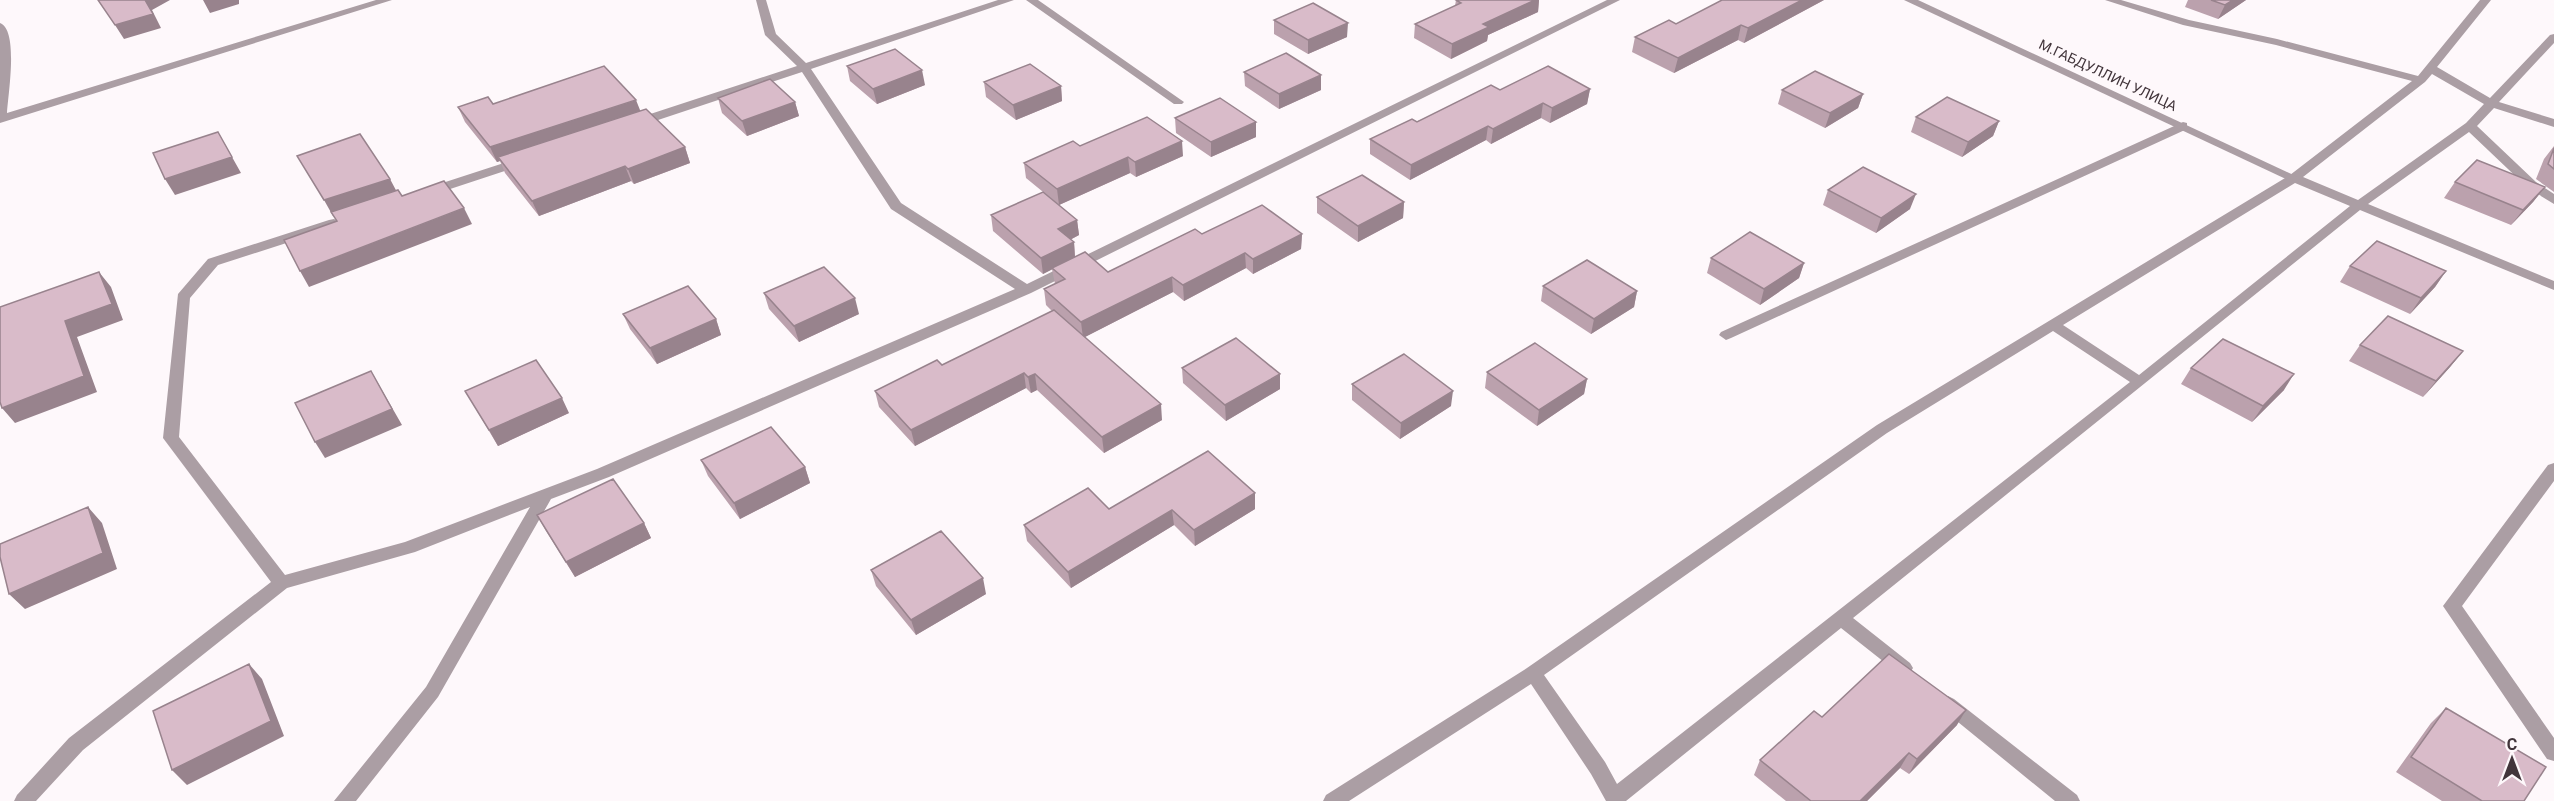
<svg xmlns="http://www.w3.org/2000/svg" width="2554" height="801" viewBox="0 0 2554 801" font-family="Roboto,sans-serif">
<style>
.lines{fill:none;stroke-linecap:round;stroke-linejoin:round}
.lane{fill:#ab9ea4;fill-rule:evenodd}
.street{fill:#ab9ea4;fill-rule:evenodd}
.wall{fill:#bba1ad}
.shaded-wall{fill:#98838d}
.building{fill:#d9bbc9;stroke:#98838d;stroke-width:1.5}
.labels{text-anchor:middle;stroke-width:6;stroke-linejoin:round;paint-order:stroke}
.far-street-label{font-size:14px;fill:#42353b;stroke:#fef8fb}
</style>
<rect width="100%" height="100%" fill="#fef8fb"/>
<g class="lines">
<path class="lane" d="M 376,0 L 392,0 L 0,123 L 0,23 C 19,30 8,95 7,113 Z
M 756,0 L 766,0 L 776,34 L 806,63 L 998,0 L 1014,0 L 811,69 L 901,203 L 1027,284 L 1607,0 L 1620,0 L 1031,293 L 609,477 L 551,499 L 438,697 L 356,801 L 334,801 L 426,687 L 530,507 L 415,552 L 287,588 L 83,750 L 36,801 L 14,801 L 17,795 L 69,738 L 271,582 L 163,438 L 178,294 L 208,259 L 329,220 L 334,219 L 341,223 L 339,226 L 218,265 L 190,298 L 179,437 L 285,575 L 405,542 L 597,469 L 1015,289 L 891,209 L 802,72 L 640,126 L 632,126 L 632,120 L 797,66 L 765,35 Z
M 1026,0 L 1038,0 L 1184,102 L 1182,104 L 1174,104 Z
M 2105,0 L 2121,0 L 2189,20 L 2277,39 L 2418,76 L 2480,0 L 2491,0 L 2437,67 L 2490,98 L 2550,35 L 2554,34 L 2554,43 L 2499,102 L 2554,119 L 2554,127 L 2494,108 L 2477,126 L 2536,182 L 2554,194 L 2554,204 L 2528,188 L 2469,132 L 2368,204 L 2554,281 L 2554,290 L 2360,210 L 1853,618 L 1910,663 L 1913,668 L 1910,673 L 1904,675 L 1898,673 L 1841,628 L 1626,801 L 1606,801 L 1591,774 L 1531,684 L 1349,801 L 1323,801 L 1326,795 L 1527,668 L 1877,425 L 2290,175 L 2412,81 L 2276,45 L 2183,25 ZM 2432,74 L 2484,104 L 2466,123 L 2358,200 L 2303,177 L 2425,82 ZM 2295,183 L 2350,206 L 2139,375 L 2063,325 ZM 2053,331 L 2130,382 L 1617,784 L 1605,762 L 1544,675 L 1887,433 Z
M 2183,122 L 2187,123 L 2187,129 L 1731,338 L 1726,340 L 1719,335 L 1721,332 Z
M 522,157 L 528,161 L 526,164 L 435,194 L 431,195 L 425,191 L 427,188 Z
M 2554,463 L 2554,481 L 2462,606 L 2554,738 L 2554,761 L 2547,759 L 2443,606 L 2548,465 Z
M 1948,696 L 1954,699 L 2077,795 L 2080,801 L 2055,801 L 1942,709 L 1939,704 L 1942,699 Z"/>
<path class="street" d="M 1904,0 L 1918,0 L 2300,178 L 2298,181 L 2290,181 Z"/>
</g>
<path class="wall" d="M 1456,0 L 1539,0 L 1538,12 L 1488,35 L 1487,41 L 1451,59 L 1414,38 L 1415,24 L 1455,6 Z
M 1824,0 L 1744,43 L 1738,40 L 1674,73 L 1632,52 L 1635,37 L 1676,24 Z
M 2188,0 L 2246,0 L 2218,19 L 2185,7 Z
M 1274,20 L 1347,37 L 1308,54 L 1274,34 Z
M 847,66 L 925,85 L 877,104 L 850,81 Z
M 1244,72 L 1321,90 L 1279,109 L 1245,86 Z
M 984,82 L 1061,86 L 1062,101 L 1016,120 L 986,97 Z
M 1590,89 L 1587,104 L 1550,123 L 1541,118 L 1491,144 L 1486,140 L 1410,180 L 1370,154 L 1370,139 L 1500,90 Z
M 1782,90 L 1863,94 L 1858,108 L 1825,128 L 1778,104 Z
M 718,98 L 795,102 L 799,116 L 747,136 L 722,113 Z
M 493,104 L 640,111 L 685,147 L 690,163 L 634,184 L 631,181 L 539,216 L 505,173 L 500,161 L 497,162 L 465,122 L 458,107 Z
M 1916,117 L 1999,121 L 1993,136 L 1962,157 L 1911,132 Z
M 1175,118 L 1256,137 L 1211,157 L 1176,133 Z
M 1080,146 L 1183,156 L 1136,177 L 1130,173 L 1059,205 L 1026,178 L 1024,163 Z
M 2554,146 L 2554,192 L 2536,179 L 2544,159 Z
M 2455,182 L 2545,187 L 2533,202 L 2511,225 L 2444,198 Z
M 1828,190 L 1910,209 L 1876,233 L 1823,205 Z
M 1317,197 L 1404,202 L 1403,218 L 1358,242 L 1317,213 Z
M 991,215 L 1077,220 L 1079,235 L 1070,240 L 1074,242 L 1075,257 L 1108,272 L 1202,234 L 1302,234 L 1301,249 L 1253,274 L 1246,268 L 1184,301 L 1173,292 L 1085,337 L 1162,420 L 1104,453 L 1037,390 L 1031,393 L 1026,388 L 915,446 L 879,407 L 875,391 L 942,365 L 1052,311 L 1046,305 L 1044,289 L 1055,284 L 1052,269 L 1043,274 L 993,231 Z
M 1711,258 L 1804,263 L 1799,278 L 1760,305 L 1707,273 Z
M 2350,266 L 2446,271 L 2435,287 L 2410,314 L 2340,282 Z
M 1543,286 L 1637,291 L 1634,307 L 1591,334 L 1541,301 Z
M 764,293 L 859,314 L 799,342 L 769,309 Z
M 623,314 L 716,319 L 721,335 L 657,364 L 630,329 Z
M 2360,345 L 2463,351 L 2450,367 L 2423,397 L 2349,361 Z
M 1182,368 L 1280,389 L 1226,421 L 1183,383 Z
M 2191,368 L 2284,390 L 2252,422 L 2181,384 Z
M 1487,372 L 1587,379 L 1584,394 L 1537,426 L 1485,388 Z
M 1352,384 L 1451,406 L 1400,439 L 1352,400 Z
M 465,391 L 569,413 L 498,446 Z
M 701,460 L 805,467 L 810,483 L 740,519 L 708,476 Z
M 1255,493 L 1255,509 L 1195,546 L 1174,525 L 1071,588 L 1027,541 L 1024,525 L 1109,509 Z
M 537,515 L 644,523 L 651,538 L 575,577 L 546,531 Z
M 871,570 L 986,594 L 916,635 L 876,586 Z
M 2446,708 L 2524,801 L 2442,801 L 2396,772 L 2431,723 Z
M 1822,717 L 1957,725 L 1909,774 L 1900,768 L 1867,801 L 1786,801 L 1754,775 L 1760,760 Z"/>
<path class="shaded-wall" d="M 145,0 L 170,0 L 152,10 L 161,28 L 124,39 L 115,25 Z
M 203,0 L 239,0 L 239,4 L 210,13 Z
M 1535,0 L 1539,0 L 1538,12 L 1488,35 L 1487,41 L 1451,59 L 1452,44 L 1483,24 Z
M 1802,0 L 1824,0 L 1744,43 L 1748,28 Z
M 2233,0 L 2246,0 L 2218,19 L 2225,5 Z
M 1348,23 L 1347,37 L 1308,54 L 1308,40 Z
M 1741,25 L 1738,40 L 1674,73 L 1678,58 Z
M 922,70 L 925,85 L 877,104 L 873,89 Z
M 1321,75 L 1321,90 L 1279,109 L 1279,94 Z
M 1061,86 L 1062,101 L 1016,120 L 1013,105 Z
M 1590,89 L 1587,104 L 1550,123 L 1552,108 Z
M 1863,94 L 1858,108 L 1825,128 L 1830,113 Z
M 636,100 L 642,115 L 498,157 L 500,161 L 497,162 L 490,147 Z
M 795,102 L 799,116 L 747,136 L 742,121 Z
M 1543,103 L 1541,118 L 1491,144 L 1493,129 Z
M 1999,121 L 1993,136 L 1962,157 L 1968,142 Z
M 1256,122 L 1256,137 L 1211,157 L 1211,142 Z
M 1488,126 L 1486,140 L 1410,180 L 1411,165 Z
M 218,132 L 241,173 L 175,195 L 165,179 Z
M 1182,141 L 1183,156 L 1136,177 L 1135,162 Z
M 685,147 L 690,163 L 634,184 L 628,169 Z
M 1128,157 L 1130,173 L 1059,205 L 1057,189 Z
M 625,166 L 631,181 L 539,216 L 532,201 Z
M 390,179 L 398,194 L 333,216 L 324,200 Z
M 2545,187 L 2533,202 L 2511,225 L 2523,210 Z
M 1916,194 L 1910,209 L 1876,233 L 1881,218 Z
M 1404,202 L 1403,218 L 1358,242 L 1358,226 Z
M 464,208 L 472,224 L 309,287 L 300,271 Z
M 1077,220 L 1079,235 L 1060,245 L 1058,229 Z
M 1302,234 L 1301,249 L 1253,274 L 1253,259 Z
M 1074,242 L 1075,258 L 1043,274 L 1041,258 Z
M 1245,253 L 1246,268 L 1184,301 L 1183,285 Z
M 1804,263 L 1799,278 L 1760,305 L 1764,289 Z
M 2446,271 L 2435,287 L 2410,314 L 2421,298 Z
M 99,272 L 111,287 L 123,320 L 77,337 L 97,392 L 15,423 L 2,408 Z
M 1172,277 L 1173,292 L 1083,338 L 1081,322 Z
M 1637,291 L 1634,307 L 1591,334 L 1594,319 Z
M 855,298 L 859,314 L 799,342 L 794,326 Z
M 716,319 L 721,335 L 657,364 L 650,348 Z
M 2463,351 L 2450,367 L 2423,397 L 2436,381 Z
M 371,371 L 402,425 L 325,458 L 315,442 Z
M 1024,373 L 1026,388 L 915,446 L 911,430 Z
M 1035,374 L 1037,390 L 1031,393 L 1028,377 Z
M 1280,374 L 1280,389 L 1226,421 L 1225,405 Z
M 2294,374 L 2284,390 L 2252,422 L 2263,406 Z
M 1587,379 L 1584,394 L 1537,426 L 1539,410 Z
M 1453,391 L 1451,406 L 1400,439 L 1401,423 Z
M 562,398 L 569,413 L 498,446 L 489,430 Z
M 1161,404 L 1162,420 L 1104,453 L 1102,437 Z
M 805,467 L 810,483 L 740,519 L 734,503 Z
M 1255,493 L 1255,509 L 1195,546 L 1194,530 Z
M 88,507 L 102,523 L 117,569 L 25,609 L 9,594 Z
M 1172,510 L 1174,525 L 1071,588 L 1068,572 Z
M 644,523 L 651,538 L 575,577 L 566,562 Z
M 983,578 L 986,594 L 916,635 L 911,620 Z
M 249,664 L 262,679 L 284,736 L 187,785 L 172,770 Z
M 1966,710 L 1957,725 L 1909,774 L 1917,759 Z
M 1909,753 L 1900,768 L 1867,801 L 1860,801 Z"/>
<path class="building" d="M 98,0 L 145,0 L 153,14 L 115,25 Z
M 1456,0 L 1535,0 L 1483,24 L 1489,27 L 1452,44 L 1415,24 L 1461,3 Z
M 1722,0 L 1802,0 L 1748,28 L 1741,25 L 1678,58 L 1635,37 L 1669,20 L 1676,24 Z
M 2211,0 L 2233,0 L 2225,5 Z
M 1313,3 L 1348,23 L 1308,40 L 1274,20 Z
M 895,49 L 922,70 L 873,89 L 847,66 Z
M 1286,53 L 1321,75 L 1279,94 L 1244,72 Z
M 1030,64 L 1061,86 L 1013,105 L 984,82 Z
M 604,66 L 636,100 L 490,147 L 458,107 L 488,97 L 493,104 Z
M 1548,66 L 1590,89 L 1552,108 L 1543,103 L 1493,129 L 1488,126 L 1411,165 L 1370,139 L 1412,119 L 1417,122 L 1491,85 L 1500,90 Z
M 1815,71 L 1863,94 L 1830,113 L 1782,90 Z
M 770,79 L 795,102 L 742,121 L 718,98 Z
M 1947,97 L 1999,121 L 1968,142 L 1916,117 Z
M 1220,98 L 1256,122 L 1211,142 L 1175,118 Z
M 646,109 L 685,147 L 628,169 L 625,166 L 532,201 L 498,157 Z
M 1147,117 L 1182,141 L 1135,162 L 1128,157 L 1057,189 L 1024,163 L 1073,141 L 1080,146 Z
M 218,132 L 232,157 L 165,179 L 153,153 Z
M 360,134 L 390,179 L 324,200 L 297,156 Z
M 2554,148 L 2554,169 L 2548,164 Z
M 2477,160 L 2545,187 L 2523,210 L 2455,182 Z
M 1863,167 L 1916,194 L 1881,218 L 1828,190 Z
M 1362,175 L 1404,202 L 1358,226 L 1317,197 Z
M 444,181 L 464,208 L 300,271 L 284,240 L 337,221 L 331,212 L 398,190 L 402,196 Z
M 1043,192 L 1077,220 L 1058,229 L 1074,242 L 1041,258 L 991,215 Z
M 1262,205 L 1302,234 L 1253,259 L 1245,253 L 1183,285 L 1172,277 L 1081,322 L 1044,289 L 1065,279 L 1052,268 L 1085,252 L 1108,272 L 1195,229 L 1202,234 Z
M 1750,232 L 1804,263 L 1764,289 L 1711,258 Z
M 2377,241 L 2446,271 L 2421,298 L 2350,266 Z
M 1587,260 L 1637,291 L 1594,319 L 1543,286 Z
M 824,267 L 855,298 L 794,326 L 764,293 Z
M 99,272 L 112,304 L 65,321 L 84,376 L 2,408 L 0,402 L 0,307 Z
M 688,286 L 716,319 L 650,348 L 623,314 Z
M 1054,310 L 1161,404 L 1102,437 L 1035,374 L 1028,377 L 1024,373 L 911,430 L 875,391 L 937,360 L 942,365 Z
M 2388,316 L 2463,351 L 2436,381 L 2360,345 Z
M 1236,338 L 1280,374 L 1225,405 L 1182,368 Z
M 2223,339 L 2294,374 L 2263,406 L 2191,368 Z
M 1535,343 L 1587,379 L 1539,410 L 1487,372 Z
M 1404,354 L 1453,391 L 1401,423 L 1352,384 Z
M 536,360 L 562,398 L 489,430 L 465,391 Z
M 371,371 L 392,409 L 315,442 L 295,403 Z
M 771,427 L 805,467 L 734,503 L 701,460 Z
M 1208,451 L 1255,493 L 1194,530 L 1172,510 L 1068,572 L 1024,525 L 1088,488 L 1109,509 Z
M 613,479 L 644,523 L 566,562 L 537,515 Z
M 88,507 L 103,553 L 9,594 L 0,557 L 0,544 Z
M 941,531 L 983,578 L 911,620 L 871,570 Z
M 1889,654 L 1966,710 L 1917,759 L 1909,753 L 1860,801 L 1811,801 L 1760,760 L 1814,711 L 1822,717 Z
M 249,664 L 271,721 L 172,770 L 153,711 Z
M 2446,708 L 2546,767 L 2524,801 L 2482,801 L 2411,757 Z"/>
<g class="labels">
<g class="far-street-label">
<text transform="translate(2108 75) rotate(25)" y="5">М.ГАБДУЛЛИН УЛИЦА</text>
</g>
</g>
<g transform="translate(2512 759)" stroke="#fef8fb" stroke-width="4.5" paint-order="stroke">
<path d="M0-4.5L10 22L0 15L-10 22Z" fill="#42353b"/>
<text y="-9" font-size="16" font-weight="bold" text-anchor="middle" fill="#42353b">С</text>
</g>
</svg>
